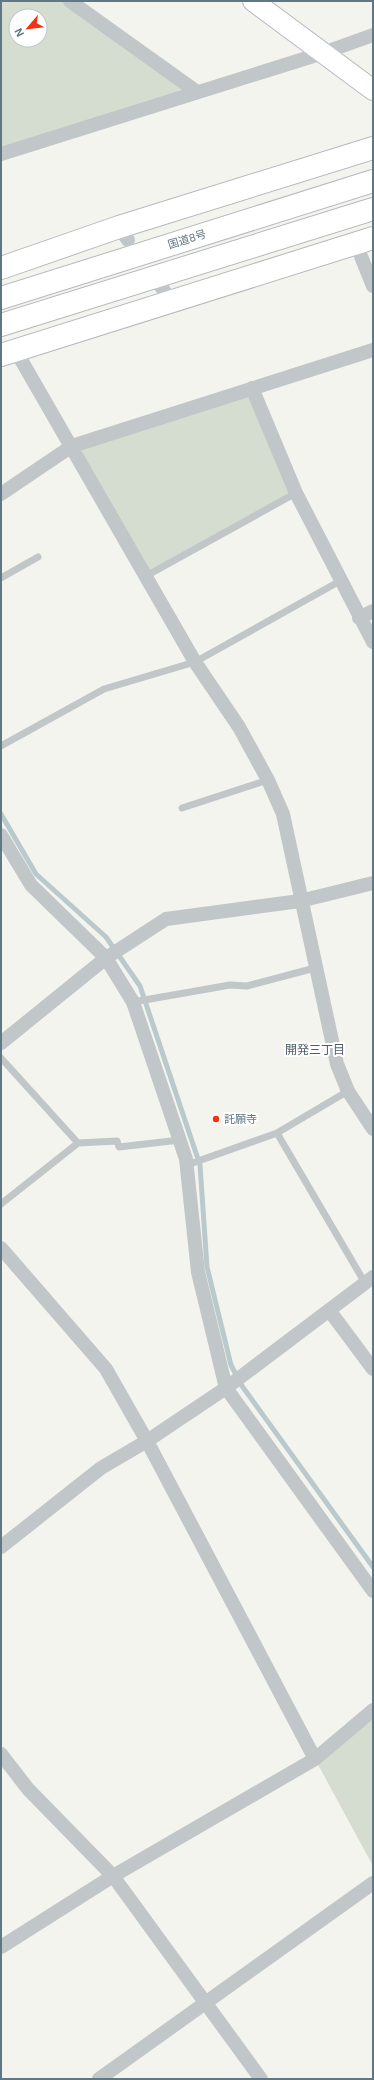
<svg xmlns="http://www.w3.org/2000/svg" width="374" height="2080" viewBox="0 0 374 2080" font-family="'Exo 2','Noto Sans JP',sans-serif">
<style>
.green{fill:#d5dcd0;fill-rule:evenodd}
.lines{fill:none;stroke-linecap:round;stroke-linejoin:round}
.stream{stroke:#b9c9cc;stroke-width:5}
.secondary-casing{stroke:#b5bbbf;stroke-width:22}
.highway-casing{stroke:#b5b9bc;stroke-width:24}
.lane{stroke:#c1c6c9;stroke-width:7}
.street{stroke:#c1c6c9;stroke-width:14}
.secondary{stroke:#fff;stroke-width:20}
.highway{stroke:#fff;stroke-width:22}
.poi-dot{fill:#f33211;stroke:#fff;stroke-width:1.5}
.labels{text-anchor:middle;stroke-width:4;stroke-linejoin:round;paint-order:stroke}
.street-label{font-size:11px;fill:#607784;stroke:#fff}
.poi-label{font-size:11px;fill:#607784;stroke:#fff;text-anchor:start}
.neighbourhood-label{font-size:12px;fill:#4f5f68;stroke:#fff}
</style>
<rect width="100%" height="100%" fill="#f4f4ef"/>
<path class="green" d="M 1,1 L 70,1 L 197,92 L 1,154 ZM 16,16 L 40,16 L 40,40 L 16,40 Z
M 246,390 L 296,493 L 145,573 L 75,451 Z
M 373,1710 L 373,1866 L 315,1759 Z"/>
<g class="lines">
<path class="stream" d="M 1,814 L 36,874 L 106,937 L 140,986 L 200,1165 L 207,1267 L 231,1365 L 242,1386 L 373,1567"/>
<g class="secondary-casing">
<path id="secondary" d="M 253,1 L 373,90"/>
</g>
<g class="highway-casing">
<path id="highway" d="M 1,268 L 119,227 L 373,148
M 1,298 L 373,181
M 1,325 L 373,209
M 1,355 L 373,238"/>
</g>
<path class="lane" d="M 146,576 L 296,493
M 1,578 L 38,557
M 1,746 L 104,689 L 195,662 L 340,581
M 182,808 L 268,780
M 133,1002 L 230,985 L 247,986 L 315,968
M 1,1058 L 78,1143
M 277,1133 L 365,1283
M 187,1165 L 277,1133 L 348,1091
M 1,1204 L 78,1143 L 117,1141 L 119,1147 L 180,1140"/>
<path class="street" d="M 70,1 L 197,92
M 1,154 L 323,53 L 373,35
M 119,227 L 128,240
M 356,244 L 373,286
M 160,285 L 171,301
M 16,351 L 195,662 L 239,727 L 268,780 L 283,814 L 337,1064 L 348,1091 L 373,1129
M 252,388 L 296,493 L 373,642
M 1,494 L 72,446 L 373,350
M 359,618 L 373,611
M 1,835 L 31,885 L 106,958 L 133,1002 L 186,1159 L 198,1272 L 226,1388 L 373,1591
M 1,1043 L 106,958 L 166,919 L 300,901 L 373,883
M 1,1248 L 106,1369 L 147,1441 L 315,1759
M 329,1310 L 373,1369
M 1,1547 L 101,1468 L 147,1441 L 226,1388 L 373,1277
M 1,1754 L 28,1789 L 113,1876 L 261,2079
M 1,1947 L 113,1876 L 315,1759 L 373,1710
M 99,2079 L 373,1883"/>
<use href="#secondary" class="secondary"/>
<use href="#highway" class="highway"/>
</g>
<circle class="poi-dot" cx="216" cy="1119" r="4"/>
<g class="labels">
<g class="street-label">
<text transform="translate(187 239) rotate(-17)" y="4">国道8号</text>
</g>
<g class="poi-label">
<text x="224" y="1123">託願寺</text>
</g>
<g class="neighbourhood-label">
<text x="315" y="1054">開発三丁目</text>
</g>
</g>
<rect width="374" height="2080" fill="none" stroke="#607784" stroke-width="4"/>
<g transform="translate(28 28) rotate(242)"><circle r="19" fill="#ffffff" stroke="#bfc9ce"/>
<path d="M0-3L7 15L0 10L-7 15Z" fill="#f33211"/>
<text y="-6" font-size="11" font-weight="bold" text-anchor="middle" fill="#607784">N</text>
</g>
</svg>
